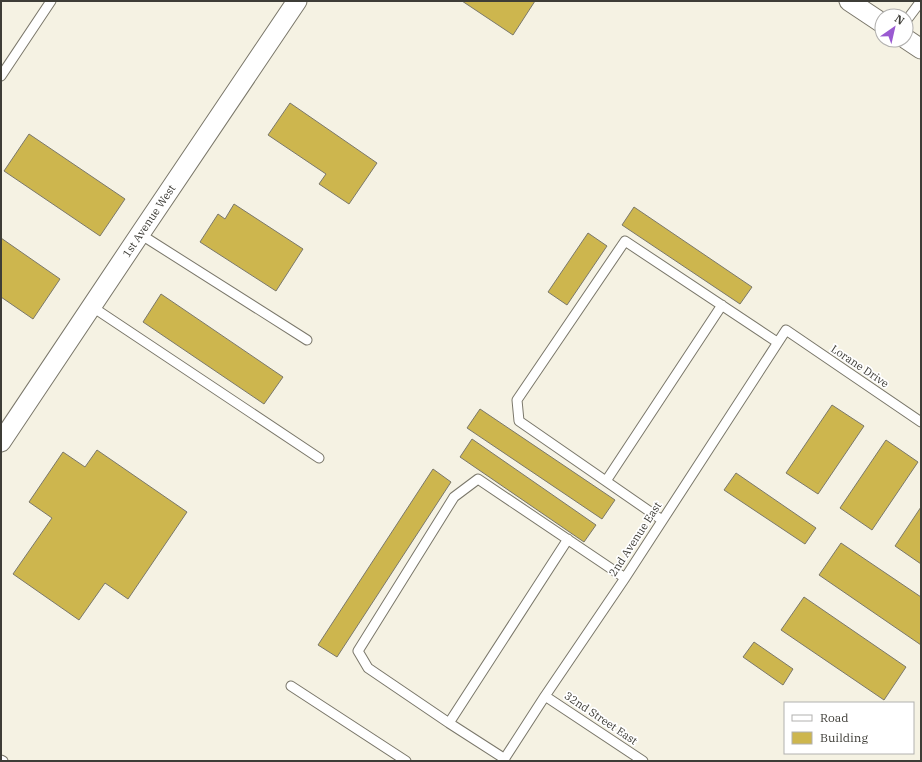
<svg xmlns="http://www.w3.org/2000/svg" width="922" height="762" viewBox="0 0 922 762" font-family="'IBM Plex Serif',serif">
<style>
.building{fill:#cdb64e;stroke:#7b786a}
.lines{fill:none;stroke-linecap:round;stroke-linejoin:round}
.lane-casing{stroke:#7a776a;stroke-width:11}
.street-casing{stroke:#7a776a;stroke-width:21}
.lane{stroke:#fff;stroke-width:9}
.street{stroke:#fff;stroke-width:19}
.labels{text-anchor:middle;stroke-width:3.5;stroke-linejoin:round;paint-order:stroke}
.street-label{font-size:11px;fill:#3e3d37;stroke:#fff}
</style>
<rect width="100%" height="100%" fill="#f5f2e3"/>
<path class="building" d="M 462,1 L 535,1 L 513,35 Z
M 290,103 L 377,163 L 349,204 L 319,184 L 326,174 L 268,135 Z
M 29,134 L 125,199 L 100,236 L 4,171 Z
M 234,204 L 303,249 L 276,291 L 200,242 L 218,214 L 225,219 Z
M 634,207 L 752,287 L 740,304 L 622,225 Z
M 588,233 L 607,246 L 567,305 L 548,292 Z
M 1,238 L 60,279 L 33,319 L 1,297 Z
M 161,294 L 283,377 L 264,404 L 143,322 Z
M 832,405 L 864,426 L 818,494 L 786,473 Z
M 480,409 L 615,500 L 602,519 L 467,428 Z
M 472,439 L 596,525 L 584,542 L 460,457 Z
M 886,440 L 918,462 L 872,530 L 840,508 Z
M 97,450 L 187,512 L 128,599 L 105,583 L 79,620 L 13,574 L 52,518 L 29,502 L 63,452 L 85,467 Z
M 433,469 L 451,482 L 337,657 L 318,645 Z
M 736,473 L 816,528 L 805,544 L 724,490 Z
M 921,507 L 921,564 L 895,546 Z
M 841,543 L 921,597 L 921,645 L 819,575 Z
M 804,597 L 906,667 L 884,700 L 781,630 Z
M 754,642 L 793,669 L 783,685 L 743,657 Z"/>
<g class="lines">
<g class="lane-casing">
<path id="lane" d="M 906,21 L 921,1
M 1,76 L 51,1
M 140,234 L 307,340
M 91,306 L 319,458
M 606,481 L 722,305
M 662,520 L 519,421 L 517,400 L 625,241 L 777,342
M 291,686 L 406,761
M 545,696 L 643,761
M 449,723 L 568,539
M 505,759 L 449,723 L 368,668 L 358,651 L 454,497 L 478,479 L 625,578
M 1,760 L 3,761
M 503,761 L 545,696 L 625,578 L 786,330 L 921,422"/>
</g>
<g class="street-casing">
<g id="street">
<path d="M 849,1 L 882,23"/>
<path d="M 906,39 L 921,49"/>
<path id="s1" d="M 1,442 L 140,234 L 297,1"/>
</g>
</g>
<use href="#lane" class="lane"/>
<use href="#street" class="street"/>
</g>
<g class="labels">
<g class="street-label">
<text dy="4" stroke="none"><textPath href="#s1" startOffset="266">1st Avenue West</textPath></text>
<text transform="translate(860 366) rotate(34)" y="4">Lorane Drive</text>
<text transform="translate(635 539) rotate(-57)" y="4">2nd Avenue East</text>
<text transform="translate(601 718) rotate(34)" y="4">32nd Street East</text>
</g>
</g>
<rect width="922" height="762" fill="none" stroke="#3e3d37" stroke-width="4"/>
<rect x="784" y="702" width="130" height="52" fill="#ffffff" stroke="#b2b1af"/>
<rect x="792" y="715" width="20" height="6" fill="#ffffff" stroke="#b2b1af"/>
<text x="820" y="722" font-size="12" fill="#3e3d37">Road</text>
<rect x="792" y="732" width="20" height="12" fill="#cdb64e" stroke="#b2b1af"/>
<text x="820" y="742" font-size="12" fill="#3e3d37">Building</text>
<g transform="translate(894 28) rotate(34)"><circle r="19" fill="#ffffff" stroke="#b2b1af"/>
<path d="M0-3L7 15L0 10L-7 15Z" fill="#9a5ad1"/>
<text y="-6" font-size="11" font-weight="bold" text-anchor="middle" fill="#3e3d37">N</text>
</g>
</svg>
